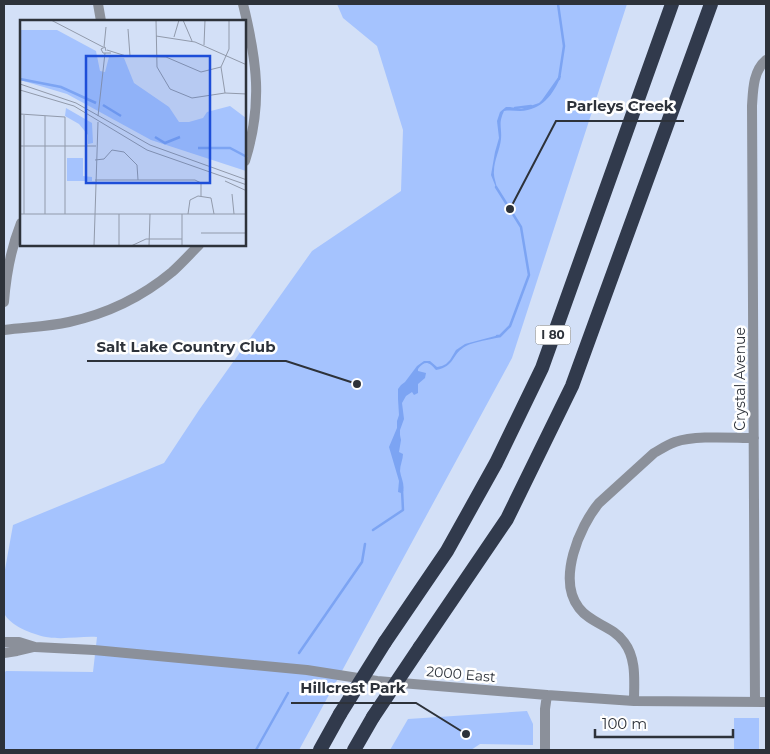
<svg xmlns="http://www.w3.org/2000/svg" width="770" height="754" viewBox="0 0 770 754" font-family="Montserrat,sans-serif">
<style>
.green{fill:#a5c3fe}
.water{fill:#7ca4f3}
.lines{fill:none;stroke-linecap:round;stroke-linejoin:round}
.stream{stroke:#7ca4f3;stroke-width:2.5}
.minor{stroke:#8b909a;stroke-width:10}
.highway{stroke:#313a4c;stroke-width:14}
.highway-bridge{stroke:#313a4c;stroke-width:14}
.labels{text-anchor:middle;stroke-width:5;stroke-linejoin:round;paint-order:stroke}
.shield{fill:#fff;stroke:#6c7075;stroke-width:1}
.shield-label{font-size:12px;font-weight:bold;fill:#2d323a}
.street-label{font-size:14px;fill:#2d323a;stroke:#fff}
.inset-river{fill:none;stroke:#7ca4f3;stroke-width:2.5}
.inset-road{fill:none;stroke:#919aab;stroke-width:1}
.view{fill:#1d4ed8;fill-opacity:0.15;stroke:#1d4ed8;stroke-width:2.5}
.inset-edge{fill:none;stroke:#2d323a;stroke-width:2.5}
.leader{fill:none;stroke:#2d323a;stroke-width:2}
.callout-dot{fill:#2d323a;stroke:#fff;stroke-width:2}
.callout-label{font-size:15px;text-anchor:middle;font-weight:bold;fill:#2d323a;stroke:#fff;stroke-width:5;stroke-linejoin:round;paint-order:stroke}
</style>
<rect width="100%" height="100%" fill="#d3e0f7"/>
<path class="green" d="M 337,4 L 627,4 L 512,358 L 299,750 L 4,750 L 4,673 L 6,671 L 93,672 L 97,637 C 81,636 63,640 46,637 C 32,634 10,626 4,613 L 4,575 L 13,525 L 164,463 L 199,410 L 312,251 L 401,191 L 403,130 L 377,46 L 343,18 Z
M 527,711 L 533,724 L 533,745 L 480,744 L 471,750 L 390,750 L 408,719 Z
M 734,718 L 759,718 L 759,750 L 734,750 Z"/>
<path class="water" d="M 559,76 L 561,76 C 553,95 542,110 520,111 C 515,111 510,110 504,111 C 498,124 502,127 501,139 C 500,150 494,160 494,171 C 493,177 497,184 497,190 L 491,175 L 495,152 L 499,138 L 497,121 L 500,112 L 506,107 L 510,107 L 521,109 L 539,103 L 542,100 Z
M 499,335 L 501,337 C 492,339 473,342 466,346 C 451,354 456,366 436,370 C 429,362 425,360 418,369 L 418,371 L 426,373 L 425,378 L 418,384 L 418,393 L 414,395 L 412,392 L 406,396 L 402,403 L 404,419 L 400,430 L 400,435 L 401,440 L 399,452 L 403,454 C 403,459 400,465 400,471 C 401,478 405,484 403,492 L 401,493 L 398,492 L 399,481 L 389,447 L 397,428 L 397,421 L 399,415 L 398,399 L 398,389 L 401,385 L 405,382 L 417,366 L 424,361 L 430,361 L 437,367 L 442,366 L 446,364 L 450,360 L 456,350 L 465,344 Z"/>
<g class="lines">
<path class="stream" d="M 558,4 L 564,46 L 559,79
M 515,108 L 531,106
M 496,187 L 521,227 L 529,275 L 510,326 L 500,336 L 497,336
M 373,530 L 403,510 L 402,490
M 299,653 L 362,562 L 365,544
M 256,750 L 288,693"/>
<path class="minor" d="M 98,4 L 101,21
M 243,4 C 257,61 263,104 245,161
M 4,302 C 6,275 11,248 21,223
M 4,330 C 25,327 47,327 69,322 C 106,314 142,297 172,272 C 181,264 190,254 199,245
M 4,642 L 19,642 L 35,647 L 94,650 L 307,670 L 377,681 L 547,695 L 634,701 L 766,702
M 4,653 L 17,651 L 34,647
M 634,701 C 634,682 637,659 624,642 C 613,626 591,624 579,608 C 557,580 579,527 599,503 L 654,453 C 661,449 667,445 675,442 C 696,435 732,438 754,438
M 755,702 L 752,106 C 753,90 753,71 766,60
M 545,750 L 545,709 L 547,695"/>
<path class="highway" d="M 385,642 L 447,551 L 496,463 L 542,368 L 672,4
M 420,647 L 507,519 L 572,386 L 711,4
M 320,750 L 340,714
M 354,750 L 373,717"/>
<path class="highway-bridge" d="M 340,714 L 385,642
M 373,717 L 420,647"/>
</g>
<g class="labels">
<rect class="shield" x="535.5" y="325.5" width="35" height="19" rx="4"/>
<g class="shield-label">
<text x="553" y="339">I 80</text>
</g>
<g class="street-label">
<text transform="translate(740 379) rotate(-90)" y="5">Crystal Avenue</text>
<text transform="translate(461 674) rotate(5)" y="5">2000 East</text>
</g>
</g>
<g transform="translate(20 20)">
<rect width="226" height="226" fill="#d3e0f7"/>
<path d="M 0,10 L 37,10 L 76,31 L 80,51 L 85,52 L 89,37 L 104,38 L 114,63 L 149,87 L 159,102 L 169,102 L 183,98 L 187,92 L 210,86 L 226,98 L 226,151 L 131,120 L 47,74 L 0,60 ZM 46,88 L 72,103 L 73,123 L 68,124 L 68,115 L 59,104 L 45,96 ZM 47,138 L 63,138 L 63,156 L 72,157 L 72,161 L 47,161 Z" fill="#a5c3fe"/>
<path class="inset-river" d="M 0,59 L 41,67 L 76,83M 83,85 L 101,96M 135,117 L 145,123 L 160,117M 178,128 L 210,128 L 227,137"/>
<path class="inset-road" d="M 31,0 L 83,27M 136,0 L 137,47 L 150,69 L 172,78 L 205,73 L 227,74M 163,0 L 172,21M 108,9 L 110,36M 136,16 L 175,22 L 227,45M 154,17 L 159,0M 184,25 L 185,0M 84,27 L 86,7M 87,30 L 106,36 L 146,37 L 181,52 L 201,47M 86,31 L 85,27 L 81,29 L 83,33 L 91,33M 0,64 L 56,83 L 130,125 L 227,160M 0,70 L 54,86 L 127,130 L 227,165M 205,73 L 201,47 L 209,29 L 209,0M 0,94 L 45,97 L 45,194M 4,95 L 4,194M 25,96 L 25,194M 78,96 L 85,33M 0,126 L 76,126M 75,140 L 84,139 L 92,130 L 104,132 L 117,145 L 118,160M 75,160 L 175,160 L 181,163 L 181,176M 205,161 L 227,171M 212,174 L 214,194M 0,194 L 227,194M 99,194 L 99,226M 168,194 L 170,180 L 178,176 L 191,178 L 194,194M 181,213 L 227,213M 74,226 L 78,102M 111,226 L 126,219 L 162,219M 129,226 L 130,194M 162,226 L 162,194"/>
<path class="view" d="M 66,36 L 190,36 L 190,163 L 66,163 Z"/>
<rect width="226" height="226" class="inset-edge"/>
</g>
<path class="leader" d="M510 209L556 121H684M357 384L286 361H87M466 734L416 703H291"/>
<g class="callout-dot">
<circle cx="510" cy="209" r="5"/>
<circle cx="357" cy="384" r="5"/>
<circle cx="466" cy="734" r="5"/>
</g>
<g class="callout-label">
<text x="620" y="111">Parleys Creek</text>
<text x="186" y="352">Salt Lake Country Club</text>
<text x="353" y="693">Hillcrest Park</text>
</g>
<rect width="770" height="754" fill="none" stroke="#2d323a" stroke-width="10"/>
<path d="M595 729v8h138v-8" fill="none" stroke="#2d323a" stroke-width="2.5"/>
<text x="602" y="729" font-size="15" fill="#2d323a" stroke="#ffffff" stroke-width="4" paint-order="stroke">100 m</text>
</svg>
